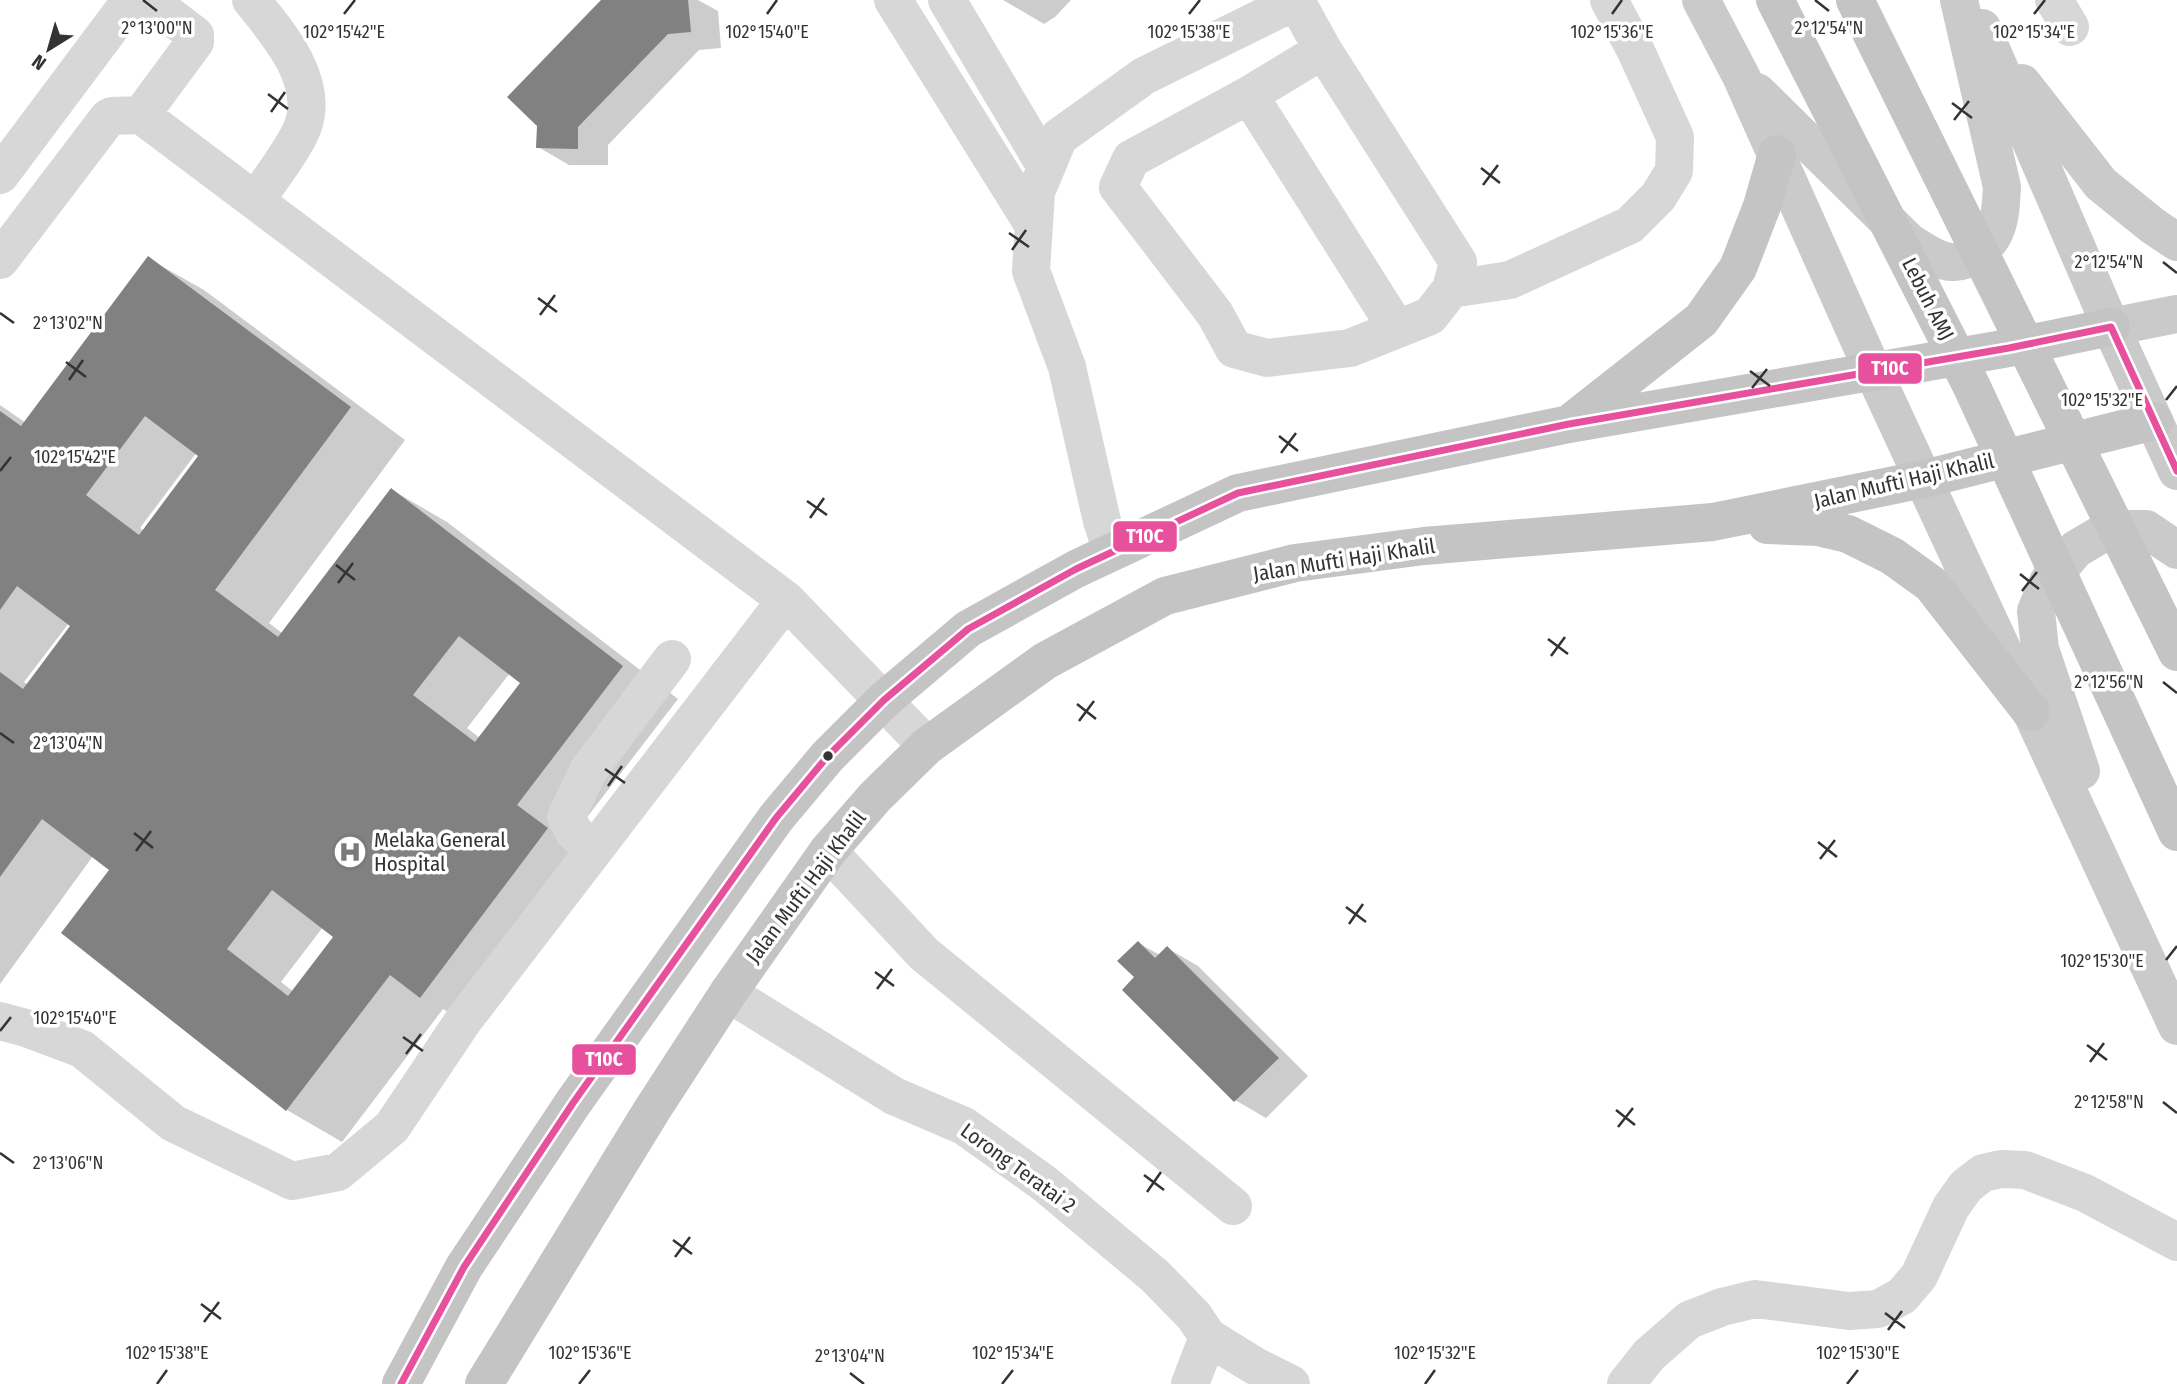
<svg xmlns="http://www.w3.org/2000/svg" width="2177" height="1384" viewBox="0 0 2177 1384" font-family="'Fira Sans Condensed',sans-serif">
<style>
.shadow{fill:#0003;fill-rule:evenodd}
.building{fill:#818181;fill-rule:evenodd}
.lines{fill:none;stroke-linecap:round;stroke-linejoin:round}
.minor{stroke:#d7d7d7;stroke-width:38}
.major{stroke:#cacaca;stroke-width:38}
.highway{stroke:#c4c4c4;stroke-width:38}
.bus-1-casing{stroke:#fff;stroke-width:12}
.bus-1{stroke:#e6509d;stroke-width:7}
.ticks{fill:none;stroke:#333;stroke-width:2.5}
.bus-dot{fill:#333;stroke:#fff;stroke-width:2.5}
.labels{text-anchor:middle;stroke-width:7;stroke-linejoin:round;paint-order:stroke}
.street-label{font-size:21px;fill:#333;stroke:#fff}
.poi-label{font-size:21px;fill:#333;stroke:#fff;text-anchor:start}
.ticks-label{font-size:18px;text-anchor:middle;fill:#333;stroke:#fff;stroke-width:7;stroke-linejoin:round;paint-order:stroke}
.line-badge{stroke:#fff;stroke-width:2.5}
.badge-label{font-size:19px;text-anchor:middle;font-weight:bold;fill:#fff}
</style>
<rect width="100%" height="100%" fill="#fff"/>
<path class="shadow" d="M 604,0 L 698,0 L 718,11 L 721,48 L 699,50 L 608,145 L 608,165 L 569,165 L 538,147 Z
M 1003,0 L 1071,0 L 1055,17 L 1044,24 Z
M 149,259 L 204,290 L 405,440 L 269,623 L 282,633 L 392,490 L 447,522 L 678,699 L 571,838 L 602,861 L 476,1028 L 443,1009 L 342,1142 L 287,1110 L 64,933 L 111,870 L 93,856 L 0,984 L 0,405 L 26,423 ZM 197,452 L 201,455 L 144,531 L 140,528 ZM 69,623 L 72,626 L 28,685 L 24,682 ZM 510,673 L 522,683 L 480,738 L 467,728 ZM 323,927 L 336,937 L 294,992 L 281,982 Z
M 1138,943 L 1160,955 L 1167,948 L 1198,966 L 1308,1076 L 1266,1118 L 1235,1100 L 1137,977 Z"/>
<path class="building" d="M 601,0 L 688,0 L 691,32 L 668,34 L 578,127 L 578,149 L 536,148 L 537,126 L 507,97 Z
M 148,256 L 351,407 L 215,590 L 278,637 L 391,488 L 623,666 L 517,805 L 548,828 L 420,998 L 390,975 L 286,1111 L 61,933 L 109,870 L 42,819 L 0,877 L 0,672 L 23,689 L 70,626 L 17,586 L 0,610 L 0,411 L 21,426 ZM 145,416 L 198,456 L 139,535 L 86,495 ZM 459,636 L 520,683 L 475,742 L 413,695 ZM 272,890 L 333,937 L 288,996 L 227,949 Z
M 1138,941 L 1155,958 L 1167,946 L 1279,1058 L 1234,1102 L 1122,990 L 1134,977 L 1117,961 Z"/>
<g class="lines">
<path class="minor" d="M 251,0 C 278,33 319,80 303,126 C 296,146 269,181 256,200
M 893,0 L 1034,226
M 947,0 L 1046,167
M 2054,0 L 2070,27
M 1296,1 L 1323,50 L 1458,262 L 1451,289 L 1430,316 L 1350,348 L 1267,358 L 1234,349 L 1215,314 L 1118,187 L 1131,159 L 1249,95 L 1323,50
M 1249,95 L 1397,329
M 141,115 L 195,42 L 195,35 L 149,0
M 0,175 L 131,0
M 0,260 L 108,118 L 111,116 L 141,115 L 786,600 L 927,746
M 1451,289 L 1510,280 L 1630,225 L 1658,197 L 1674,171 L 1675,137 L 1635,49 L 1609,0
M 1112,551 L 1102,521 L 1067,367 L 1031,271 L 1036,192 L 1059,137 L 1144,76 L 1298,0
M 593,851 L 574,832 L 566,817 L 588,771 L 672,659
M 828,851 L 924,954 L 1233,1206
M 728,993 L 894,1096 L 964,1126 L 1045,1184 L 1155,1276 L 1194,1316 L 1208,1337 L 1255,1366 L 1291,1384
M 0,1021 L 26,1028 L 82,1049 L 173,1123 L 292,1181 L 338,1172 L 392,1127 L 463,1021 L 786,600
M 1190,1384 L 1208,1337
M 1626,1384 L 1649,1355 L 1689,1320 L 1722,1307 L 1755,1299 L 1849,1311 L 1878,1309 L 1902,1296 L 1919,1276 L 1951,1207 L 1966,1186 L 1983,1173 L 2001,1169 L 2025,1170 L 2085,1193 L 2177,1242"/>
<path class="major" d="M 1701,0 L 1741,76 L 1873,371 L 2177,1026
M 1982,28 L 2111,327 L 2177,471
M 2022,83 L 2101,184 L 2153,226 L 2177,242
M 1757,92 L 1909,242 C 1922,250 1937,262 1953,262 C 1969,263 1989,245 1995,231 C 2001,217 2001,202 2002,187 L 1959,0
M 2111,327 L 2177,314
M 2081,771 L 2040,649 L 2036,611 L 2048,582 L 2076,549 L 2110,529 L 2146,529 L 2177,550"/>
<path class="highway" d="M 1775,0 L 1972,387 L 2177,832
M 1855,0 L 2177,652
M 1574,420 L 1701,320 L 1738,268 L 1762,206 L 1777,154
M 1767,525 L 1818,527 L 1848,534 L 1892,556 L 1931,584 L 2031,712
M 401,1384 L 464,1267 L 573,1103 L 776,818 L 827,757 L 884,700 L 968,629 L 1076,569 L 1238,493 L 1569,424 L 2009,348 L 2111,327
M 484,1384 L 652,1110 L 728,993 L 828,851 L 875,797 L 927,746 L 1045,661 L 1165,596 L 1295,563 L 1424,546 L 1713,522 L 1924,479 L 2154,421"/>
<g class="bus-1-casing">
<path id="bus-1" d="M 401,1384 L 464,1267 L 573,1103 L 776,818 L 827,757 L 884,700 L 968,629 L 1076,569 L 1238,493 L 1569,424 L 2009,348 L 2111,327 L 2177,471"/>
</g>
<use href="#bus-1" class="bus-1"/>
</g>
<path class="ticks" d="M 143,0 L 157,11M 1815,0 L 1829,11M 344,14 L 355,0M 767,14 L 777,0M 1189,14 L 1200,0M 1612,14 L 1622,0M 2034,14 L 2045,0M 268,94 L 288,109M 1952,103 L 1972,118M 271,112 L 285,92M 1954,120 L 1969,101M 1481,168 L 1500,183M 1483,185 L 1498,165M 1009,233 L 1029,247M 1012,250 L 1026,230M 2163,262 L 2177,273M 538,298 L 557,312M 0,313 L 14,323M 540,315 L 555,295M 66,362 L 86,377M 1750,371 L 1770,386M 69,380 L 83,360M 1752,388 L 1767,369M 2166,400 L 2177,386M 1279,436 L 1298,451M 1281,453 L 1296,433M 0,471 L 11,457M 807,501 L 827,515M 810,518 L 824,498M 336,565 L 355,580M 2020,574 L 2039,589M 338,583 L 353,563M 2022,591 L 2037,572M 1548,639 L 1568,654M 1551,656 L 1565,637M 2163,682 L 2177,693M 1077,704 L 1096,719M 1079,721 L 1094,701M 0,733 L 14,743M 605,769 L 625,783M 608,786 L 622,766M 134,833 L 153,848M 1818,842 L 1837,857M 136,851 L 151,831M 1820,859 L 1835,840M 1346,907 L 1366,922M 1349,924 L 1363,904M 2166,960 L 2177,946M 875,972 L 894,986M 877,989 L 892,969M 0,1031 L 11,1017M 403,1037 L 423,1051M 2087,1045 L 2107,1060M 406,1054 L 421,1034M 2090,1062 L 2104,1043M 2163,1102 L 2177,1113M 1616,1110 L 1635,1125M 1618,1127 L 1633,1108M 0,1153 L 14,1163M 1144,1175 L 1164,1190M 1147,1192 L 1161,1172M 673,1240 L 692,1254M 675,1257 L 690,1237M 201,1304 L 221,1319M 1885,1313 L 1905,1328M 204,1322 L 219,1302M 1888,1330 L 1902,1311M 850,1373 L 864,1384M 157,1384 L 167,1370M 579,1384 L 590,1370M 1002,1384 L 1013,1370M 1425,1384 L 1435,1370M 1847,1384 L 1858,1370"/>
<defs>
<g id="hospital-ring" transform="scale(1.75)"><circle r="9.5" fill="#fff" stroke="#7a7a7a" stroke-width="1.5"/><path d="M-5-5h3v3.5h4V-5h3V5h-3V1.5h-4V5h-3Z" fill="#7a7a7a"/></g>
</defs>
<g fill-rule="evenodd">
<use href="#hospital-ring" x="350" y="852"/>
</g>
<circle class="bus-dot" cx="828" cy="756" r="6"/>
<g class="labels">
<g class="street-label">
<text transform="translate(1928 299) rotate(63)" y="7">Lebuh AMJ</text>
<text transform="translate(1904 481) rotate(-13)" y="7">Jalan Mufti Haji Khalil</text>
<text transform="translate(1344 560) rotate(-9)" y="7">Jalan Mufti Haji Khalil</text>
<text transform="translate(806 887) rotate(-53)" y="7">Jalan Mufti Haji Khalil</text>
<text transform="translate(1018 1168) rotate(36)" y="7">Lorong Teratai 2</text>
</g>
<g class="poi-label">
<text x="374" y="847">Melaka General<tspan x="374" dy="24">Hospital</tspan></text>
</g>
</g>
<g class="ticks-label">
<text x="157" y="34">2°13'00"N</text>
<text x="1829" y="34">2°12'54"N</text>
<text x="344" y="38">102°15'42"E</text>
<text x="767" y="38">102°15'40"E</text>
<text x="1189" y="38">102°15'38"E</text>
<text x="1612" y="38">102°15'36"E</text>
<text x="2034" y="38">102°15'34"E</text>
<text x="2109" y="268">2°12'54"N</text>
<text x="68" y="329">2°13'02"N</text>
<text x="2102" y="406">102°15'32"E</text>
<text x="75" y="463">102°15'42"E</text>
<text x="2109" y="688">2°12'56"N</text>
<text x="68" y="749">2°13'04"N</text>
<text x="2102" y="967">102°15'30"E</text>
<text x="75" y="1024">102°15'40"E</text>
<text x="2109" y="1108">2°12'58"N</text>
<text x="68" y="1169">2°13'06"N</text>
<text x="167" y="1359">102°15'38"E</text>
<text x="590" y="1359">102°15'36"E</text>
<text x="1013" y="1359">102°15'34"E</text>
<text x="1435" y="1359">102°15'32"E</text>
<text x="1858" y="1359">102°15'30"E</text>
<text x="850" y="1362">2°13'04"N</text>
</g>
<g class="line-badge">
<rect x="1857" y="352" width="66" height="33" rx="7" fill="#e6509d"/>
<rect x="1112" y="520" width="66" height="33" rx="7" fill="#e6509d"/>
<rect x="571" y="1043" width="66" height="33" rx="7" fill="#e6509d"/>
</g>
<g class="badge-label">
<text x="1890" y="375">T10C</text>
<text x="1145" y="543">T10C</text>
<text x="604" y="1066">T10C</text>
</g>
<g transform="translate(49 49) rotate(217)" stroke="#ffffff" stroke-width="5" paint-order="stroke">
<path d="M0-5L12 26L0 18L-12 26Z" fill="#333333"/>
<text y="-10" font-size="19" font-weight="bold" text-anchor="middle" fill="#333333">N</text>
</g>
</svg>
